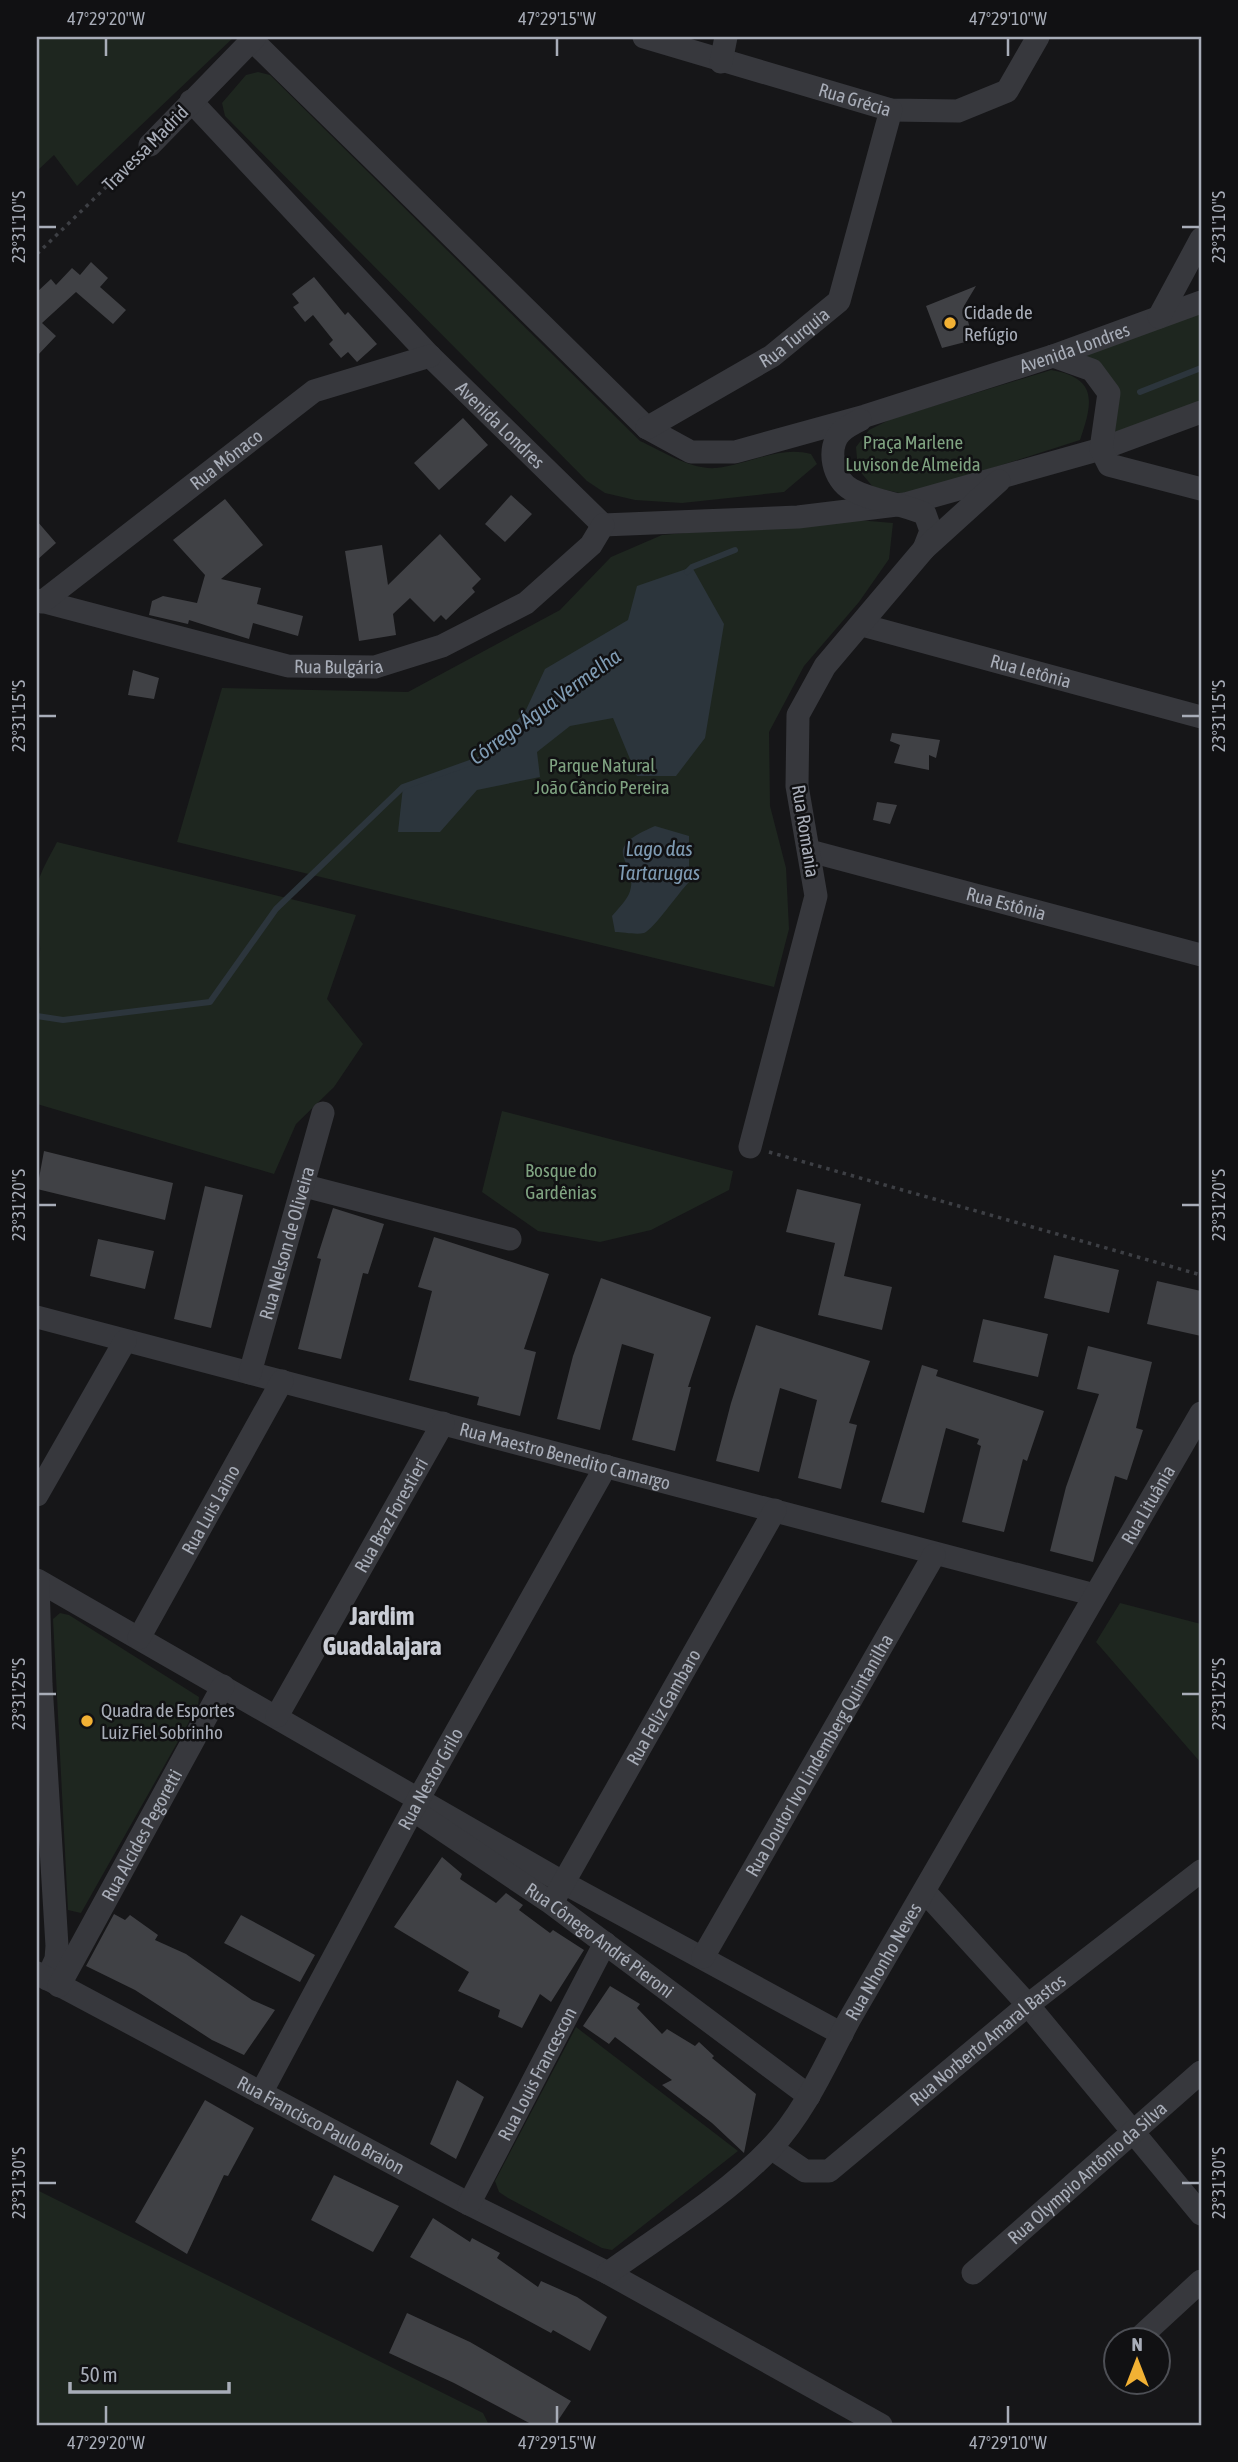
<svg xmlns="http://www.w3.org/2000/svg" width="1238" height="2462" viewBox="0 0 1238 2462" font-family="'Asap Condensed',sans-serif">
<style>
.green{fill:#1e261f}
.water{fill:#2c353c}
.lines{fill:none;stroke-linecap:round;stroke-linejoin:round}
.stream{stroke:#2c353c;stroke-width:6}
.building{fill:#404145}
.path{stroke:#3d3f44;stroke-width:3.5;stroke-dasharray:3.5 5;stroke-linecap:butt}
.minor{stroke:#37383d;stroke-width:23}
.ticks{fill:none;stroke:#a8adb8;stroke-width:2.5}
.poi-dot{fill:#f2b134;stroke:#111113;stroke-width:2.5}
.labels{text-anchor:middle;stroke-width:5;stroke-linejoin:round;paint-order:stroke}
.street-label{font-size:19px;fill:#a8adb8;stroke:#111113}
.poi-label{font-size:19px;fill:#a8adb8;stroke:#111113;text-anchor:start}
.park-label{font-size:19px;fill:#7fa381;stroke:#111113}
.water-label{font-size:21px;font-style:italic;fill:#7f9bb3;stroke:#111113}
.district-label{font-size:26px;font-weight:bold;fill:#c9ccd4;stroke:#111113}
.neatline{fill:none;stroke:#a8adb8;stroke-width:2.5}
.ticks-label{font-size:18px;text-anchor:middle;fill:#a8adb8}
</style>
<rect width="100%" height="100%" fill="#161618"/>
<path class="green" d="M 37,37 L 234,37 L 77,186 L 54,155 L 37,171 Z
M 258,72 L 270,75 L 640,441 C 662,451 691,470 716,468 C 748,465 779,445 811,454 L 817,464 L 784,492 L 682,503 L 635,500 L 605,493 L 587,481 L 225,116 L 222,103 L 246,75 Z
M 1201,313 L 1201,407 L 1105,444 L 1111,391 L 1074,356 Z
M 1051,370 C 1098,378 1093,402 1080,440 L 908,495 L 873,487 L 858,469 L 856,447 L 869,430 L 891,419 Z
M 846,519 L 893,523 L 889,559 L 859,602 L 804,666 L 769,732 L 770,806 L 786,868 L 789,929 L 774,987 L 177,842 L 222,688 L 408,692 L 560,610 L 611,557 L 662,535 Z
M 57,842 L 356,915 L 327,999 L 363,1044 L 334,1087 L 296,1124 L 274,1174 L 37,1104 L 37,969 C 46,942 32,916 37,888 C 39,873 50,856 57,842 Z
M 502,1111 L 733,1171 L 729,1190 L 651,1230 L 600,1242 L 538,1231 L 482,1192 Z
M 1120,1603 L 1201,1624 L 1201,1763 L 1096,1642 Z
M 60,1613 L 69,1615 L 199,1697 L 198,1706 L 81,1913 L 68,1910 L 53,1619 Z
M 576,2027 L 738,2151 L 612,2250 L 602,2248 L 508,2198 L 499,2192 L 495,2181 Z
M 37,2190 L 483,2413 L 489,2425 L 37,2425 Z"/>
<path class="water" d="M 692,567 L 724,624 L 705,738 L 676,776 L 637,776 L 613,718 L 570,726 L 537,752 L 540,777 L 477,790 L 440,832 L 398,832 L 403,787 L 477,761 L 525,712 L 545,669 L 628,620 L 637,586 Z
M 655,826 L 689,836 L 689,882 C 679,892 654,929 644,933 C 636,935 623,932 615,932 L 612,916 C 617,910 625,902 629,894 C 642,861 593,852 655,826 Z"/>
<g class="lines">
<path class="stream" d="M 1140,392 L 1201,368
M 687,572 L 692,567 L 735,550
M 37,1016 L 63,1020 L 210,1002 L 276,909 L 403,787 L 481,759"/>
</g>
<path class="building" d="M 91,262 L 108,278 L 100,287 L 126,310 L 113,324 L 76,292 L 42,323 L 56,336 L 37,356 L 37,292 L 51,279 L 56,285 L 72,268 L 80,275 Z
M 314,277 L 345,315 L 348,312 L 377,344 L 357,362 L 348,352 L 341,358 L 329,344 L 333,340 L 313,315 L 305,322 L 293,307 L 299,303 L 292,294 Z
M 976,286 L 964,306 L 973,340 L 942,348 L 926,306 Z
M 463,418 L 488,445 L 439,490 L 414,463 Z
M 511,495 L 532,514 L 505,542 L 485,524 Z
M 225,499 L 263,545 L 221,579 L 261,588 L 257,604 L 303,616 L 298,636 L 253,623 L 249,639 L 189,620 L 188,624 L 149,615 L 152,601 L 163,596 L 197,603 L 205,575 L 173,540 Z
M 37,521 L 56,543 L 37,560 Z
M 440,534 L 481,579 L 472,588 L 475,592 L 446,620 L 441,615 L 434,622 L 410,598 L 393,614 L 396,635 L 359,641 L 345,551 L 382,545 L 388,585 Z
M 133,670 L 159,678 L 154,699 L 128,695 Z
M 892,733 L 940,740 L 936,758 L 929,755 L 929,770 L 894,763 L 900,745 L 890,741 Z
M 877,802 L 897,805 L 890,824 L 873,820 Z
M 44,1151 L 173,1183 L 165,1220 L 37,1189 Z
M 205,1186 L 243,1195 L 211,1328 L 174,1319 Z
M 797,1189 L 861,1204 L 844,1276 L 892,1287 L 882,1330 L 818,1315 L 835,1243 L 786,1232 Z
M 333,1208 L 384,1224 L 368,1274 L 363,1273 L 341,1359 L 298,1349 L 321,1259 L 317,1258 Z
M 434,1237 L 549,1274 L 524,1349 L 536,1352 L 520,1416 L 477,1405 L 479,1397 L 409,1380 L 432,1291 L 418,1287 Z
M 98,1239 L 154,1251 L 145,1289 L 90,1276 Z
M 1054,1255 L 1119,1270 L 1109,1313 L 1044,1298 Z
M 601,1278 L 711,1317 L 688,1387 L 691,1387 L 675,1451 L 632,1440 L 654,1354 L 622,1344 L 600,1430 L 557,1419 L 573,1356 Z
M 1157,1281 L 1201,1291 L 1201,1336 L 1147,1324 Z
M 983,1319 L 1048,1334 L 1038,1377 L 973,1362 Z
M 756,1325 L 870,1361 L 849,1423 L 857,1425 L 841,1489 L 798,1478 L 817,1400 L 780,1388 L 759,1472 L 716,1461 L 731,1403 Z
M 1088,1346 L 1152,1362 L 1136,1428 L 1143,1430 L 1127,1480 L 1115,1476 L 1093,1562 L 1050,1551 L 1066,1487 L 1099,1394 L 1077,1389 Z
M 922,1365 L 938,1370 L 936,1376 L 1044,1411 L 1027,1461 L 1023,1459 L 1004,1532 L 962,1522 L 981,1446 L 977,1444 L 979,1439 L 946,1428 L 924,1513 L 881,1502 Z
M 442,1857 L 462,1874 L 460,1879 L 496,1903 L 506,1893 L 523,1905 L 519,1910 L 550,1933 L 553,1930 L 584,1950 L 551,2002 L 540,1994 L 522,2028 L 498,2017 L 500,2010 L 458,1991 L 469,1972 L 394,1927 Z
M 114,1914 L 125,1920 L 130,1915 L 158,1935 L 155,1940 L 186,1954 L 252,2000 L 275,2010 L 244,2055 L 212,2040 L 135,1990 L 86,1966 Z
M 241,1915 L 315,1955 L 300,1982 L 224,1943 Z
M 610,1986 L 640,2004 L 637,2008 L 662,2034 L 667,2029 L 695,2046 L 699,2042 L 714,2056 L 712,2058 L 756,2094 L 744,2153 L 712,2123 L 662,2085 L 672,2080 L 615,2037 L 609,2044 L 583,2026 Z
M 457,2080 L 484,2097 L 456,2159 L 430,2144 Z
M 205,2100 L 254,2128 L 228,2176 L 224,2175 L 187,2254 L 135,2222 Z
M 334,2175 L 399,2206 L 373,2252 L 311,2220 Z
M 433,2218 L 470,2242 L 472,2238 L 500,2253 L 497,2258 L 538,2287 L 541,2281 L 577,2297 L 607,2317 L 590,2351 L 553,2330 L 551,2333 L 410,2257 Z
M 407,2313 L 470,2342 L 571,2401 L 555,2425 L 533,2425 L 454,2383 L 389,2353 Z"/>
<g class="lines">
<path class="path" d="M 37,254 L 136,158
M 769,1152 L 1201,1275"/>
<g class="minor">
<path id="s1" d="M 644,37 L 891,110 L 958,111 L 1007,91 L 1038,37"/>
<path id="s2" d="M 252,40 L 647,428 L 691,452 L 735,452 L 865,416 L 1053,356 L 1201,302"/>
<path d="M 721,62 L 726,37"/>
<path id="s3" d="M 191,101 L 430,356 L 603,525 L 798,517 L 905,504 L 1101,449 L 1201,412"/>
<path d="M 150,145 L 255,37"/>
<path d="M 1159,317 L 1201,239"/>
<path d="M 1053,356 L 1092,370 L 1109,393 L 1101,449 L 1109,465 L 1201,489"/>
<path d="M 860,420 C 854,423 846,427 841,432 C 826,448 833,480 852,490 C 874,502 902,503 925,514 L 931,531 L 924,549"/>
<path id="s4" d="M 647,428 L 772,356 L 839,301 L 891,110"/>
<path id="s5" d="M 37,600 L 288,666 L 375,667 L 442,646 L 526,603 L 591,545 L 603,525"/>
<path id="s6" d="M 42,602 L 314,391 L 430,356"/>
<path id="s7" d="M 862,625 L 1201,717"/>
<path id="s8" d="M 810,851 L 1201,955"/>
<path d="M 750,1147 L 816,896 L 797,786 L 798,715 L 825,666 L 924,549 L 999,481"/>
<path d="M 305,1186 L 510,1239"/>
<path id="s9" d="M 37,1317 L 1095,1595"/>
<path id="s10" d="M 250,1373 L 323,1113"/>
<path d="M 37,1495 L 125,1341"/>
<path d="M 37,1580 L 564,1883 L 842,2034"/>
<path d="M 38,1581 L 41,1684 L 57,1946 L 56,1959 L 47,1979"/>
<path id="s11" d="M 139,1638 L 282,1381"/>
<path id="s12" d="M 277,1716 L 443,1423"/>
<path id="s13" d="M 416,1812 L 551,1903 L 809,2096"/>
<path d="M 925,1892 L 1028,2005 L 1201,2214"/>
<path id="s14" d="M 557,1894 L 775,1510"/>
<path id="s15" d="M 703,1957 L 934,1555"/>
<path id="s16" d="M 37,1973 L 469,2204 L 608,2273 L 881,2425"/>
<path id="s17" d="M 59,1986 L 223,1686"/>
<path id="s18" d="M 261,2093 L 419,1798 L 606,1466"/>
<path id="s19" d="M 771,2148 L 805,2171 L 829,2171 L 1028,2005 L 1201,1871"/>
<path id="s20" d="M 469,2204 L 605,1943"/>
<path id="s21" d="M 608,2273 C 662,2234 724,2197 771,2148 C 805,2112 826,2063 849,2020 L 1201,1413"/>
<path id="s22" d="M 973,2273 L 1201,2072"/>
<path d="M 1137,2340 L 1201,2281"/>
</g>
</g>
<path class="ticks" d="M 106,38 L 106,56M 557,38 L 557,56M 1008,38 L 1008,56M 38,227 L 56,227M 1182,227 L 1200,227M 38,716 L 56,716M 1182,716 L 1200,716M 38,1205 L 56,1205M 1182,1205 L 1200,1205M 38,1694 L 56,1694M 1182,1694 L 1200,1694M 38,2183 L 56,2183M 1182,2183 L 1200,2183M 106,2406 L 106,2424M 557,2406 L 557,2424M 1008,2406 L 1008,2424"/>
<g class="poi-dot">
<circle cx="950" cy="323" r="7"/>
<circle cx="87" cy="1721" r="7"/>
</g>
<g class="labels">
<g class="street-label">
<text dy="7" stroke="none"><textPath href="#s1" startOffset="220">Rua Grécia</textPath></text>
<text transform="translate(145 148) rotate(-45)" y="7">Travessa Madrid</text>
<text dy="7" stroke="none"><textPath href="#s4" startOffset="173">Rua Turquia</textPath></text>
<text dy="7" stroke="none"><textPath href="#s2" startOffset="1003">Avenida Londres</textPath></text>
<text dy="7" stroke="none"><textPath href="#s3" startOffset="448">Avenida Londres</textPath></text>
<text dy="7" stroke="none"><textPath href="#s6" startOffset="233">Rua Mônaco</textPath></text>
<text dy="7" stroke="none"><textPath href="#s5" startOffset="310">Rua Bulgária</textPath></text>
<text dy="7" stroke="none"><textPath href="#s7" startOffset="175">Rua Letônia</textPath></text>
<text transform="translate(806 831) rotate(81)" y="7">Rua Romania</text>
<text dy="7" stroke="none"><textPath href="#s8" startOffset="203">Rua Estônia</textPath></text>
<text dy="7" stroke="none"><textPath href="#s10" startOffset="135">Rua Nelson de Oliveira</textPath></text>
<text dy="7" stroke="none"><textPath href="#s9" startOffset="546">Rua Maestro Benedito Camargo</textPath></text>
<text dy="7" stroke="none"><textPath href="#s21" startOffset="952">Rua Lituânia</textPath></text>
<text dy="7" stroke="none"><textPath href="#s11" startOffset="147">Rua Luis Laino</textPath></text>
<text dy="7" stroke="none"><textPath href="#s12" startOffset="231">Rua Braz Forestieri</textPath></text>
<text dy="7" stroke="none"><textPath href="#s14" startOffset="215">Rua Feliz Gambaro</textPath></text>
<text dy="7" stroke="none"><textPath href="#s15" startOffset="233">Rua Doutor Ivo Lindemberg Quintanilha</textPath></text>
<text dy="7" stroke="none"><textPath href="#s18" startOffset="357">Rua Nestor Grilo</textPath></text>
<text dy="7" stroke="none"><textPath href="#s17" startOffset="172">Rua Alcides Pegoretti</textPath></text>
<text dy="7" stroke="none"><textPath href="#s13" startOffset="224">Rua Cônego André Pieroni</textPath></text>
<text dy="7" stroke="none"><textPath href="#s21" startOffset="424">Rua Nhonho Neves</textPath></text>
<text dy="7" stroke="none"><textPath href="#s19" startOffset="271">Rua Norberto Amaral Bastos</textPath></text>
<text dy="7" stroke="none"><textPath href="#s20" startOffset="147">Rua Louis Francescon</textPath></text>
<text dy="7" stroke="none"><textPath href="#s16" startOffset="322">Rua Francisco Paulo Braion</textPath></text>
<text dy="7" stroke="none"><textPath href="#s22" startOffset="152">Rua Olympio Antônio da Silva</textPath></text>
</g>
<g class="poi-label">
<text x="964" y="319">Cidade de<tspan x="964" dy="22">Refúgio</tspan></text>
<text x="101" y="1717">Quadra de Esportes<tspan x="101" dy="22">Luiz Fiel Sobrinho</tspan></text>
</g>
<g class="park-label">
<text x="913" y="449">Praça Marlene<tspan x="913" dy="22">Luvison de Almeida</tspan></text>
<text x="602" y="772">Parque Natural<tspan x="602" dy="22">João Câncio Pereira</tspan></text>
<text x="561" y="1177">Bosque do<tspan x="561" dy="22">Gardênias</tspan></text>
</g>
<g class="water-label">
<text transform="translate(545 707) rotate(-36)" y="7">Córrego Água Vermelha</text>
<text x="659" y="856">Lago das<tspan x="659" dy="24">Tartarugas</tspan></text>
</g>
<g class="district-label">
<text x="382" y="1625">Jardim<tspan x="382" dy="30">Guadalajara</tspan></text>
</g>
</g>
<rect width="1238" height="2462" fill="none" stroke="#111113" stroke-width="77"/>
<g transform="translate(1137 2361)"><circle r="33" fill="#111113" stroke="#4d4f55" stroke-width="2"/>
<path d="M0-5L12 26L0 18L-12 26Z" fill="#f2b134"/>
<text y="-10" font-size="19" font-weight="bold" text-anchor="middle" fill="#a8adb8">N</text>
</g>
<path d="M70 2382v10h159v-10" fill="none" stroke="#a8adb8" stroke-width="3.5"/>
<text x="80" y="2382" font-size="21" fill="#a8adb8" stroke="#111113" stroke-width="5" paint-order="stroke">50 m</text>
<rect x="38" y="38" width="1162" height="2386" class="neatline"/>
<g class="ticks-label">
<text x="106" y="25">47°29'20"W</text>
<text x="557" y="25">47°29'15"W</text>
<text x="1008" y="25">47°29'10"W</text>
<text transform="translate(19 227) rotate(-90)" y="6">23°31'10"S</text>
<text transform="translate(1219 227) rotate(-90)" y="6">23°31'10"S</text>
<text transform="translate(19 716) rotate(-90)" y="6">23°31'15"S</text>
<text transform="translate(1219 716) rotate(-90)" y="6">23°31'15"S</text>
<text transform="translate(19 1205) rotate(-90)" y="6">23°31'20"S</text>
<text transform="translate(1219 1205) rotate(-90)" y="6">23°31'20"S</text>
<text transform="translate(19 1694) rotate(-90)" y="6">23°31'25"S</text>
<text transform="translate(1219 1694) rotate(-90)" y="6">23°31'25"S</text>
<text transform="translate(19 2183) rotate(-90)" y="6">23°31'30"S</text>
<text transform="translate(1219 2183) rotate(-90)" y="6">23°31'30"S</text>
<text x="106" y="2449">47°29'20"W</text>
<text x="557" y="2449">47°29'15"W</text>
<text x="1008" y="2449">47°29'10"W</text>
</g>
</svg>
